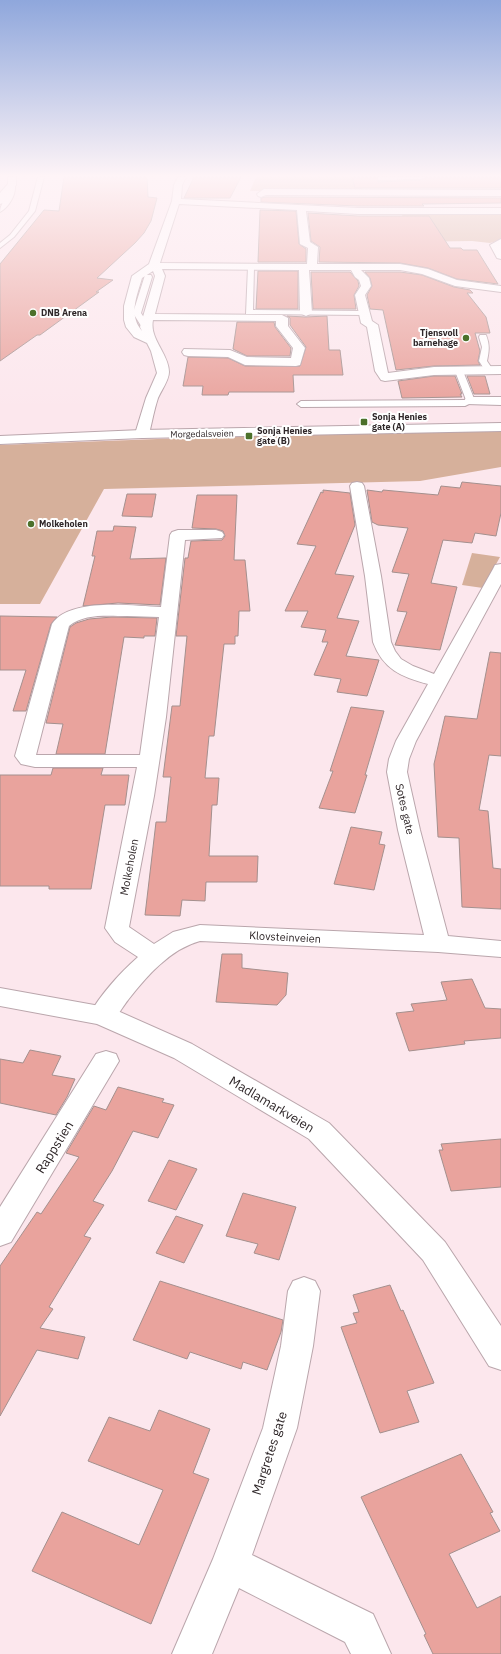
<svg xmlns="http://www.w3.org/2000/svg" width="501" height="1654" viewBox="0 0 501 1654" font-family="'IBM Plex Sans',sans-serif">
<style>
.green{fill:#d6b09b}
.building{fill:#e9a39d;stroke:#a4908e}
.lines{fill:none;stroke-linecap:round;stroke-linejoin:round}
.service-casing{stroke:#baa6ac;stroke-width:2}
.minor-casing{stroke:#baa6ac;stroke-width:2}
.tertiary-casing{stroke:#baa6ac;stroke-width:2}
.secondary-casing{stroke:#baa6ac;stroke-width:2}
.primary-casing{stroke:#baa6ac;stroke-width:2}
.service{fill:#fff;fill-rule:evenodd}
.minor{fill:#fff;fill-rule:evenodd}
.tertiary{fill:#fff;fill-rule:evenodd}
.secondary{fill:#fff;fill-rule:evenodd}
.primary{fill:#fff;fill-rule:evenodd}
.poi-dot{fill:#4c712b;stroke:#fff;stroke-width:1.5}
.labels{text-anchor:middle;stroke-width:4;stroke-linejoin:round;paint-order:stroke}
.far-poi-label{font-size:9px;font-weight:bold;fill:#2f2729;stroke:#fff;text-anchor:start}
.far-street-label{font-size:9px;fill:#2f2729;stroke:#fff}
.street-label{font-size:11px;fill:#2f2729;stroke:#fff}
.near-street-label{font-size:13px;fill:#2f2729;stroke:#fff}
</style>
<rect width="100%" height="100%" fill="#fce7ed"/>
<path class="green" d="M 256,177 L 352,177 L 365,192 L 250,191 Z
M 498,213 L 501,215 L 501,240 L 490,243 L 472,241 L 407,242 L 402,214 Z
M 501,430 L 501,467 L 420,481 L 104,489 L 40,604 L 0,604 L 0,445 L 370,431 Z
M 472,553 L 500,557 L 483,588 L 462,585 Z"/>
<path class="building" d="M 64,177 L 147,177 L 148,197 L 157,198 L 151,221 L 144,233 L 135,243 L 97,278 L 113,280 L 96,292 L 99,292 L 40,335 L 37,335 L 0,361 L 0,264 L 44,210 L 59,211 Z
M 194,177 L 241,177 L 230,198 L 184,198 Z
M 352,177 L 377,177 L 378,182 L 421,180 L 426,177 L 501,177 L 501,188 L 355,188 Z
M 266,197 L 501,198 L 501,203 L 422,204 L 424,206 L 358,206 L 261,202 L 261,198 Z
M 260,210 L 296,211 L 299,244 L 306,249 L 306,262 L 258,262 Z
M 308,213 L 358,216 L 429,216 L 450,248 L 461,248 L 463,250 L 477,250 L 498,284 L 457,279 L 428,268 L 400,263 L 319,262 L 320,247 L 311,241 Z
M 258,271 L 298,271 L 298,309 L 256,309 Z
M 311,272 L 350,272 L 358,281 L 359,286 L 354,295 L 356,309 L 313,309 Z
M 365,272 L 400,272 L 422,275 L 454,287 L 470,290 L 473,293 L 467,293 L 486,317 L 490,333 L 475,333 L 480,351 L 478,361 L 480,365 L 434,366 L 396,370 L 383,310 L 370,309 L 367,295 L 372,286 L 370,278 Z
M 287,316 L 305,317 L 327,316 L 329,350 L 340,350 L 343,375 L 293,375 L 294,392 L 229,392 L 228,395 L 202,395 L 203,386 L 183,386 L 188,357 L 228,358 L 245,366 L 300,366 L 306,347 L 290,325 L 290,318 Z
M 237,322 L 274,322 L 275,327 L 291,348 L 290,356 L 247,356 L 233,349 Z
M 434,376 L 455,376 L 462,394 L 460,394 L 462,397 L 402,398 L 398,381 Z
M 467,376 L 485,376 L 490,394 L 474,394 Z
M 462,482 L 501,486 L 501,513 L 496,536 L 475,533 L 472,543 L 443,540 L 431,583 L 457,587 L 440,650 L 395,645 L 407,612 L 397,611 L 409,574 L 392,572 L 408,528 L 378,525 L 372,522 L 367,490 L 382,492 L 383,490 L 438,495 L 441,486 L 460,488 Z
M 323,490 L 350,493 L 355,525 L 335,574 L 354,576 L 337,618 L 359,621 L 346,656 L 379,660 L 367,696 L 337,692 L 341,679 L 314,675 L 328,642 L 322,642 L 326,630 L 301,627 L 308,611 L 285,611 L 316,546 L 297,544 L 321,492 L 323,493 Z
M 127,494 L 156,494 L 152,517 L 122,516 Z
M 197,495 L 237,495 L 234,560 L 245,560 L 250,611 L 239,611 L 238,636 L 235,636 L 235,644 L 224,644 L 214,736 L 209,736 L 205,778 L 219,778 L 217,805 L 212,805 L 209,856 L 258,856 L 257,882 L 206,882 L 205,901 L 182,900 L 180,916 L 145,915 L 156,822 L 166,822 L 171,777 L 163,777 L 172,706 L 180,706 L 187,636 L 176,636 L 185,558 L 188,558 L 191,541 L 222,540 L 225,536 L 223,531 L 216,529 L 192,528 Z
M 114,526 L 136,527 L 130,559 L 166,558 L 160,605 L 118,603 L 83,606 L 95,556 L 92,556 L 97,531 L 113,531 Z
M 0,616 L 57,617 L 51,624 L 26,711 L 13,711 L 26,670 L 0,670 Z
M 112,617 L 157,618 L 155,636 L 144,636 L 144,638 L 124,637 L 105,754 L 56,754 L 63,724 L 46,723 L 70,627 L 76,623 L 89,619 Z
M 490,652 L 501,653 L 501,756 L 489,755 L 479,810 L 488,811 L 493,868 L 501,869 L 501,909 L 462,907 L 459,838 L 438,837 L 434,764 L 445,716 L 477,719 Z
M 351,707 L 384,711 L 365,775 L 367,775 L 355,813 L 319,808 L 333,771 L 330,771 Z
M 53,768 L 103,768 L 101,775 L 129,775 L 125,805 L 105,805 L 91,889 L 49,889 L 49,886 L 0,886 L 0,775 L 51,775 Z
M 351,827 L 382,832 L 379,844 L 385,845 L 374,890 L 334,884 Z
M 222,954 L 242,954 L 242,968 L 288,973 L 286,995 L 277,1005 L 216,1002 Z
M 472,979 L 485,1008 L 501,1009 L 501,1038 L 464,1041 L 465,1044 L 409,1051 L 396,1013 L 414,1011 L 411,1004 L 447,1000 L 441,982 Z
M 30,1050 L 61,1056 L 52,1075 L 75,1079 L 67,1097 L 56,1115 L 0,1103 L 0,1059 L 23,1063 Z
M 118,1087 L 164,1099 L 162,1102 L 174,1105 L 158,1138 L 133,1131 L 112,1171 L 93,1201 L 104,1205 L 84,1236 L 91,1238 L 49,1307 L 53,1309 L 40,1328 L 85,1337 L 78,1359 L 37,1350 L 0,1416 L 0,1266 L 37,1212 L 41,1214 L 79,1157 L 66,1153 L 94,1106 L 106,1110 Z
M 501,1139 L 501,1187 L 451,1191 L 439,1150 L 443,1150 L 441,1144 Z
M 169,1160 L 197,1169 L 176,1210 L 148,1201 Z
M 243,1193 L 296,1207 L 279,1260 L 254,1253 L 258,1244 L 226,1236 Z
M 176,1216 L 203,1225 L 184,1263 L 156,1253 Z
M 160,1281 L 283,1320 L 281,1332 L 267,1370 L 243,1362 L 241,1369 L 190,1352 L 187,1359 L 133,1340 Z
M 390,1285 L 401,1311 L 403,1310 L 434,1383 L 407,1391 L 419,1422 L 380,1433 L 341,1327 L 357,1323 L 353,1313 L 359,1312 L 353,1295 Z
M 159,1410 L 210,1429 L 193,1473 L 209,1479 L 151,1624 L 32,1571 L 62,1512 L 139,1545 L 163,1490 L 88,1461 L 109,1417 L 150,1431 Z
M 461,1454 L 493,1512 L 490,1513 L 500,1531 L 449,1554 L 477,1608 L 501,1596 L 501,1654 L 433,1654 L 424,1635 L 426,1634 L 361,1497 Z"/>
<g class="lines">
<g class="service-casing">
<path id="service" d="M 38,177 L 44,177 L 35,211 L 14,237 L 0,248 L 0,243 L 10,235 L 29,211 Z
M 12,183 L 15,185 C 16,195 9,207 0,212 C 0,202 10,196 9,185 Z
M 251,265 L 254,267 L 253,310 L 364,311 L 368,313 L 364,315 L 246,314 L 248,267 Z
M 145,275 L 151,275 L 152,277 L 141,313 L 150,327 L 146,329 L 143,329 L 133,313 Z
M 480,335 L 486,335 C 490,345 489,351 487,361 L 493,370 L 492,372 L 486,372 L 479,361 L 482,347 L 479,337 Z
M 459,368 L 463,371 L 475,401 L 465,406 L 301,407 L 297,404 L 301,401 L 464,400 L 466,400 L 455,371 Z"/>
</g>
<g class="minor-casing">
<path id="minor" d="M 178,177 L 186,177 L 182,185 L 181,199 L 358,208 L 501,208 L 501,214 L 358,214 L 306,211 L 310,242 L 318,247 L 317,264 L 400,264 L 428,269 L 457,280 L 501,286 L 501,292 L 455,286 L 422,274 L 400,270 L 361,270 L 369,278 L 371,286 L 365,295 L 372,321 L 378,325 L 388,373 L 434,367 L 501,366 L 501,374 L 434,375 L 385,381 L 381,380 L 375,371 L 367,327 L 361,323 L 355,295 L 361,286 L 359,280 L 355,277 L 351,270 L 309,270 L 312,313 L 306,316 L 300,313 L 299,270 L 162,269 L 165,276 L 155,314 L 282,315 L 288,318 L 288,326 L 305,348 L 300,365 L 296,366 L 245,365 L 228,357 L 188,356 L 184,355 L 182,352 L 184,349 L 230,350 L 247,357 L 291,358 L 293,348 L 276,326 L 276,321 L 153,320 C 149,339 169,354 169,372 C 169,380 161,391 158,398 C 154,410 152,422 149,434 L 147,437 L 142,438 L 137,437 L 135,434 L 146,398 L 157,373 L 151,351 L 147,343 L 134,337 L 126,327 L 124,320 L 124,306 L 132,276 L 149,264 L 172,201 L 174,185 ZM 179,204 L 297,210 L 300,244 L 308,248 L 307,264 L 160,263 ZM 153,271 L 155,276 L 140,327 L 142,331 C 128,315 137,296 142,278 Z
M 378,177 L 425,177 L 421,179 L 381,180 L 378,180 Z
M 264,189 L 501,190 L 501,196 L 266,195 L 261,197 L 258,196 L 257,194 Z
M 501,239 L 501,259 L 497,258 L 490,245 Z
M 471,397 L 501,397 L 501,405 L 466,404 L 464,401 L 466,398 Z
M 357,482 L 362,483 L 364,486 L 381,576 L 391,642 L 395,651 L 401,659 L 413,666 L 434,674 L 493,569 L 495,565 L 501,564 L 501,584 L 416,741 L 409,759 L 407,772 L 420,830 L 448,936 L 501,941 L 501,957 L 438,952 L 200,941 C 170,949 146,977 128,1000 C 123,1006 117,1018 110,1022 C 104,1025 99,1024 93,1022 L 89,1015 C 101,994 120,973 138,957 L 115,942 L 105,928 L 137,767 L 35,767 L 21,764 L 15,756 L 52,624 C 70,597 132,606 161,607 L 170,535 L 172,532 L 178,530 L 216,530 L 222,532 L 224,535 L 222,538 L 185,540 L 166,717 L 154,796 L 129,927 L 154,944 L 173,932 L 200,925 L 424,935 L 398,830 L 387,772 L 389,759 L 396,741 L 428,684 C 401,677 383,669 373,642 L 365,576 L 350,486 L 352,483 ZM 127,616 L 159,617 L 140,755 L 36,755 L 69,626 C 84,613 109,616 127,616 Z
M 106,1051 L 116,1054 L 119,1061 L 11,1242 L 0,1246 L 0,1207 L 96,1054 Z
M 304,1277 L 315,1281 L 320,1291 L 313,1346 L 297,1428 L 252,1555 L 373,1614 L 391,1654 L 351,1654 L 345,1642 L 239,1588 L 212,1654 L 172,1654 L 213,1559 L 263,1428 L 281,1346 L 288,1291 L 293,1281 Z"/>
</g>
<g class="tertiary-casing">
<path id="tertiary" d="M 501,423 L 501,431 L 142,438 L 0,444 L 0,436 L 142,430 Z"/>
</g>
<g class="secondary-casing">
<path id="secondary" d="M 0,988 L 111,1008 L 192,1044 L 329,1123 L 445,1242 L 501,1326 L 501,1370 L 489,1366 L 423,1260 L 309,1139 L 174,1058 L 97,1024 L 0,1006 Z"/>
</g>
<g class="primary-casing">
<path id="primary" d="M 8,177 L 16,177 L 16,185 L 10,191 L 3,203 L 0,204 L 0,193 L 8,184 Z"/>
</g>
<use href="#service" class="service"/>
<use href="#minor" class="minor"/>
<use href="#tertiary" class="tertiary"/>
<use href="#secondary" class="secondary"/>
<use href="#primary" class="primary"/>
</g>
<linearGradient id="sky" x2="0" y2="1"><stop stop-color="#8fa7dc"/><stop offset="0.43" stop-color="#fef4f7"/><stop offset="1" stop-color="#fef4f7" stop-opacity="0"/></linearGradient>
<rect width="501" height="409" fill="url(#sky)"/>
<g class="poi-dot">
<circle cx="33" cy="313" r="4"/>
<circle cx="466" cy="338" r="4"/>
<rect x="360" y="418" width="8" height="8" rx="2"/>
<rect x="245" y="432" width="8" height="8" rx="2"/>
<circle cx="31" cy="524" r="4"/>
</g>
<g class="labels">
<g class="far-poi-label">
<text x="41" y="316">DNB Arena</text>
<text x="458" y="336" text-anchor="end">Tjensvoll<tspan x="458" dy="10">barnehage</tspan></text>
<text x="372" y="420">Sonja Henies<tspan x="372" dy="10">gate (A)</tspan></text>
<text x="257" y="434">Sonja Henies<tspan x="257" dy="10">gate (B)</tspan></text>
<text x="39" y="527">Molkeholen</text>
</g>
<g class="far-street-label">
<text transform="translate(202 434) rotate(-1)" y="3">Morgedalsveien</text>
</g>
<g class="street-label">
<text transform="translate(405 809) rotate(77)" y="4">Sotes gate</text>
<text transform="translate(129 867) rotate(-79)" y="4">Molkeholen</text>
<text transform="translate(285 937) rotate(3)" y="4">Klovsteinveien</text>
</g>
<g class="near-street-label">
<text transform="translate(272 1104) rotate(31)" y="5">Madlamarkveien</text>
<text transform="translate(54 1147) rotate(-58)" y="5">Rappstien</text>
<text transform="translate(269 1453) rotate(-72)" y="5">Margretes gate</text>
</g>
</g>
</svg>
